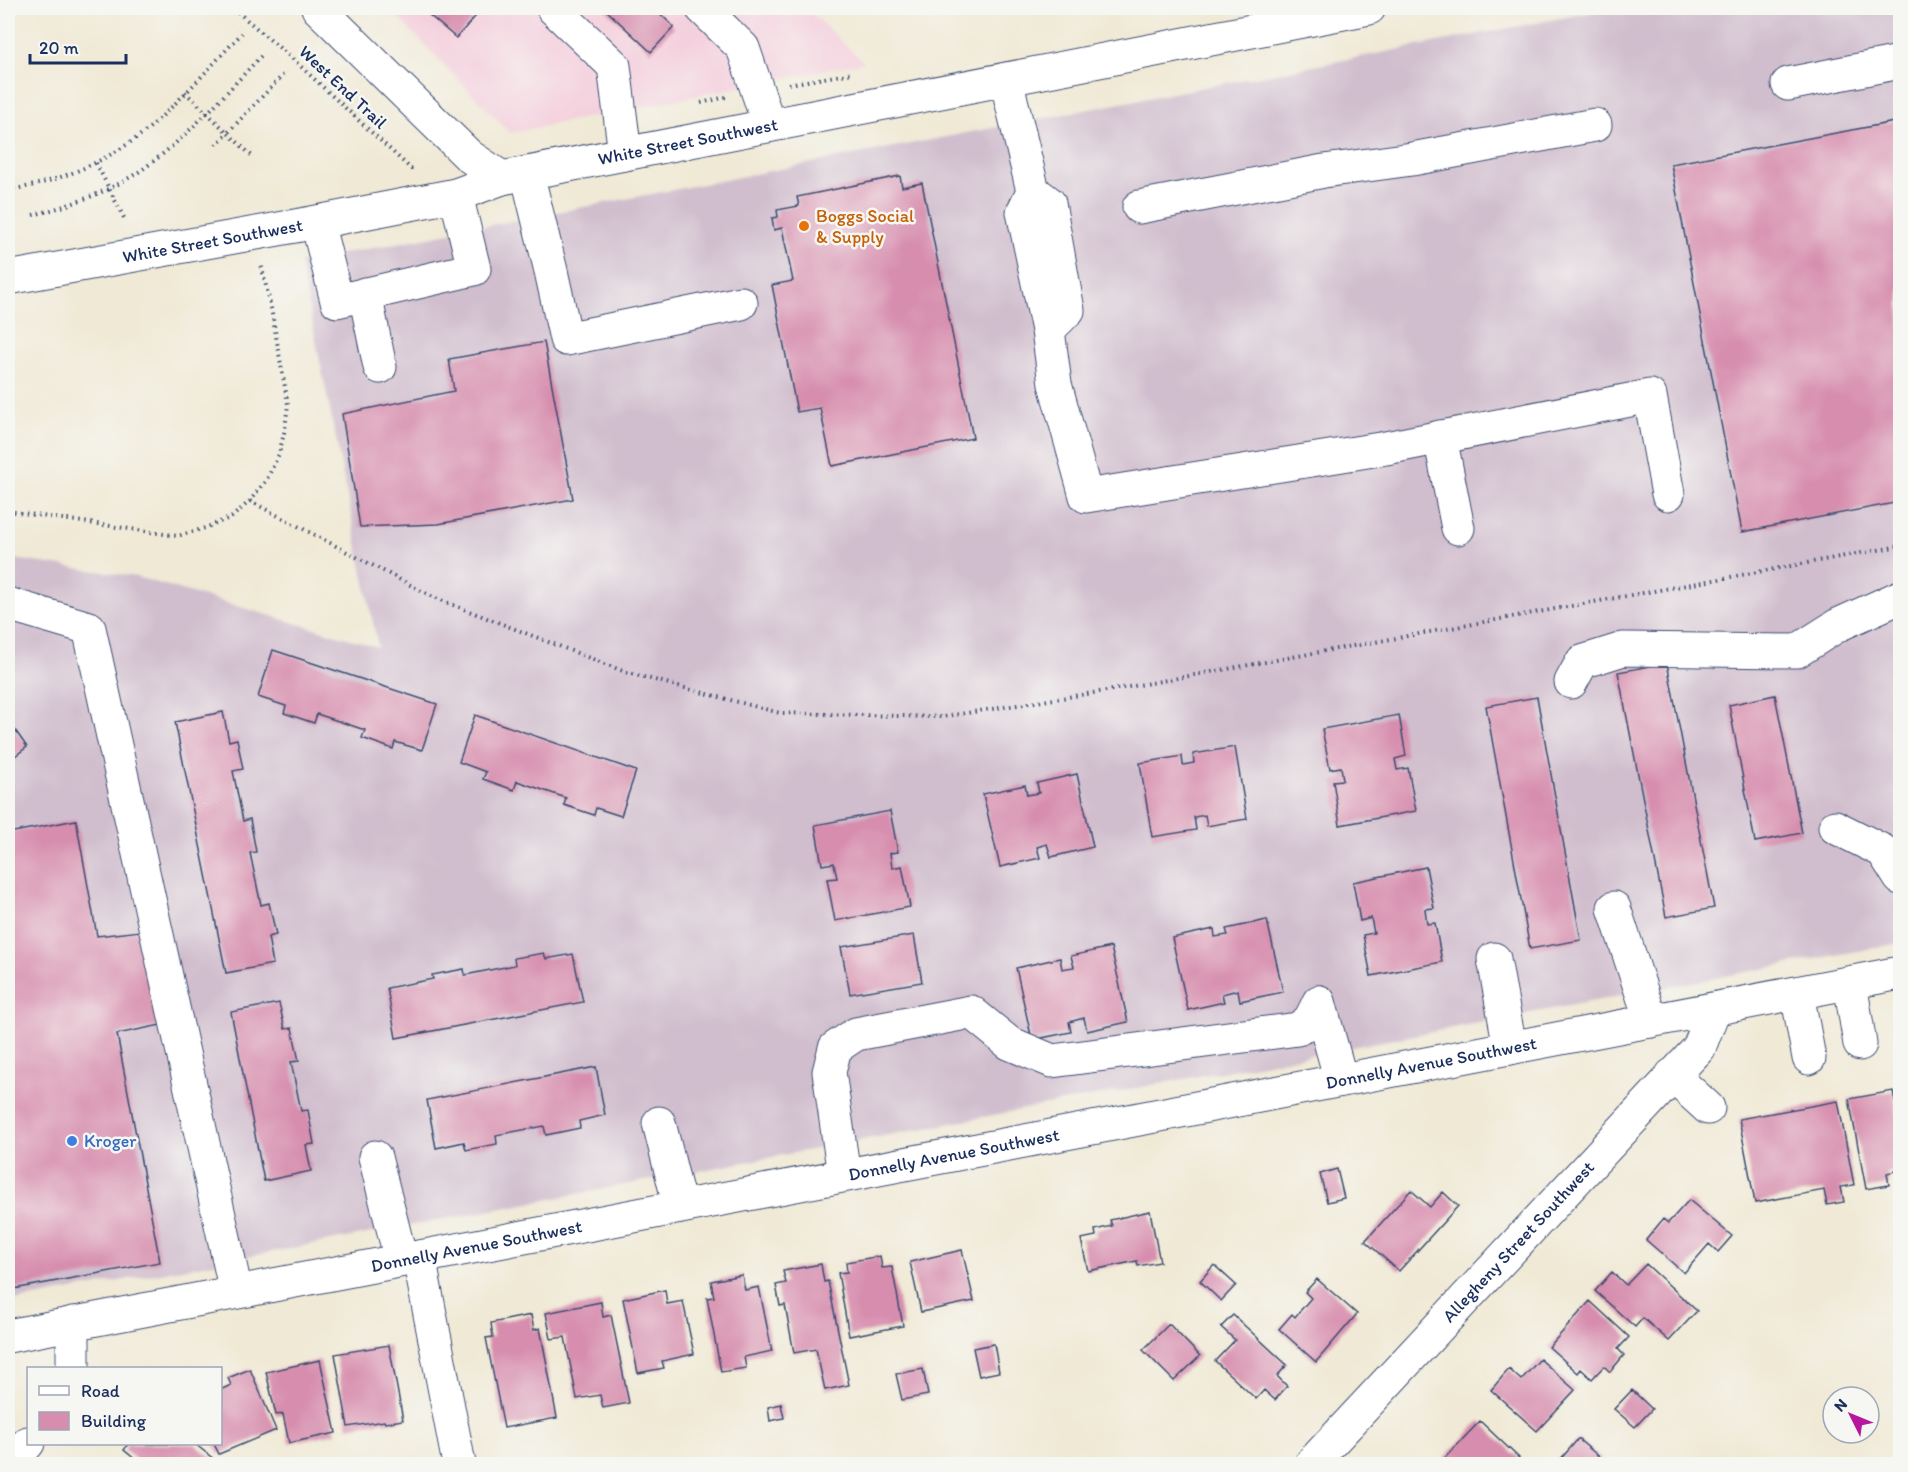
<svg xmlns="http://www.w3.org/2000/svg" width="1908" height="1472" viewBox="0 0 1908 1472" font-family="Itim,sans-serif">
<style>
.built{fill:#f4cfdd}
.industrial{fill:#d0bdcd}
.building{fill:#d78eae}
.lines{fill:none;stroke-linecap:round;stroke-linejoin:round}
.minor-casing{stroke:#3b4b70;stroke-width:35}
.path{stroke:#3b4b70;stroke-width:4;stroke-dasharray:1.5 4.5;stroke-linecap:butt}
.minor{stroke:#fff;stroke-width:33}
.food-dot{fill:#e8710a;stroke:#f6f6f2;stroke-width:2}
.shop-dot{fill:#3f7fe0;stroke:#f6f6f2;stroke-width:2}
.labels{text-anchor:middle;stroke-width:5;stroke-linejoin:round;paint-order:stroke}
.street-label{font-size:18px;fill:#1b2f5e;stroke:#f6f6f2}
.food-label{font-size:18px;fill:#c56008;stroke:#f6f6f2;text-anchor:start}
.shop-label{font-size:18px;fill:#366cbe;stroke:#f6f6f2;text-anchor:start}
</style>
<rect width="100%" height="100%" fill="#f6f6f2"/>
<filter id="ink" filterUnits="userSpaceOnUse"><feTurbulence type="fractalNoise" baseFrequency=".0167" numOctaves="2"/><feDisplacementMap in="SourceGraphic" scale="12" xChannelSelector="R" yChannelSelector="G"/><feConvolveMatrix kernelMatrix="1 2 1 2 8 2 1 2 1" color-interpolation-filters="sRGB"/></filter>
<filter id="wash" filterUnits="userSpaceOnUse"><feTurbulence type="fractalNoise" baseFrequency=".008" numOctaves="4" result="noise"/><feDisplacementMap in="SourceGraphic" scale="24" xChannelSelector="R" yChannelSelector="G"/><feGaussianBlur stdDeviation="1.35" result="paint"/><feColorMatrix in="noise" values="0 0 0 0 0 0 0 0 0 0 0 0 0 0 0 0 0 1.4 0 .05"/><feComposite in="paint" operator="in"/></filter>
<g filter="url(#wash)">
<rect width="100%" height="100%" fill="#f0e9d5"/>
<path class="built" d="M 389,8 L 806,8 L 864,62 L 510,133 Z"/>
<path class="industrial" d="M 1613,8 L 1900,8 L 1900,943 L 8,1302 L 8,558 L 137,577 L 378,647 L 300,262 Z"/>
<g id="blocks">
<path class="building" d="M 421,8 L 483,8 L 456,38 Z
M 604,8 L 654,8 L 674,27 L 651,52 Z
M 1900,121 L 1900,502 L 1742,532 L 1671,164 Z
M 900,176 L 902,187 L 922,183 L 973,438 L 832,466 L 820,408 L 797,412 L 772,285 L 793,281 L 782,228 L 774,230 L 772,218 L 778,217 L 777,210 L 799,206 L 797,197 Z
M 544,342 L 573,499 L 438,524 L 360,527 L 342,414 L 454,391 L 449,359 Z
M 273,650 L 437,704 L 422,750 L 395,742 L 393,749 L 362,738 L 365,730 L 317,714 L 314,723 L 284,713 L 286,706 L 258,697 Z
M 1667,663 L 1714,908 L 1666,917 L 1618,672 Z
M 1775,695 L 1802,833 L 1755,842 L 1729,705 Z
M 1537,697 L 1581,940 L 1530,949 L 1486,706 Z
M 223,712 L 229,741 L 237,739 L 243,769 L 233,771 L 243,821 L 250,819 L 256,852 L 250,853 L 261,905 L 269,903 L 276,935 L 268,937 L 273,964 L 226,973 L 175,722 Z
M 475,715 L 636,771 L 621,816 L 596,808 L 594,815 L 564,805 L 566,798 L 517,781 L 514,790 L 483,779 L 486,772 L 459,762 Z
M 1399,715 L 1406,756 L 1395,759 L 1397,770 L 1408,768 L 1416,811 L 1340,825 L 1333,781 L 1343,780 L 1341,767 L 1330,769 L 1322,729 Z
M 8,720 L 27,747 L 8,761 Z
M 1235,747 L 1247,819 L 1207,826 L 1205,815 L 1194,817 L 1196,830 L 1152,837 L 1140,763 L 1182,756 L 1183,765 L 1194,763 L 1193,754 Z
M 1077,774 L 1093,847 L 1051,857 L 1047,844 L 1037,847 L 1040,858 L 1000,867 L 983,794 L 1025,785 L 1027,795 L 1039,793 L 1037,783 Z
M 890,811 L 898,852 L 890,853 L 892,868 L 902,866 L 910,907 L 835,921 L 827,879 L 837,878 L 834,863 L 822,865 L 815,825 Z
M 76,820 L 97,936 L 149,930 L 166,1024 L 117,1034 L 160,1262 L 8,1290 L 8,833 Z
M 1426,867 L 1434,908 L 1425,909 L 1427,924 L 1435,923 L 1442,962 L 1371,976 L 1363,935 L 1374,933 L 1371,918 L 1360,921 L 1353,882 Z
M 1267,920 L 1283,992 L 1240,1001 L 1238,990 L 1222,994 L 1224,1002 L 1188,1010 L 1172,938 L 1214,929 L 1215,937 L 1228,935 L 1226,929 Z
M 914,935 L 922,982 L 850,994 L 841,947 Z
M 1111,947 L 1128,1022 L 1087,1031 L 1084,1018 L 1069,1022 L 1071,1032 L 1032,1040 L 1016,968 L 1060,958 L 1062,969 L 1074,967 L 1071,956 Z
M 544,953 L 546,959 L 573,954 L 583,1002 L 396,1038 L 387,988 L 433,979 L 432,975 L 464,969 L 465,975 L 515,965 L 514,958 Z
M 279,1003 L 285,1029 L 292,1028 L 299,1061 L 291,1062 L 301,1111 L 308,1110 L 314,1144 L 306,1145 L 311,1171 L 264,1181 L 231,1012 Z
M 596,1067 L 605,1115 L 579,1121 L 580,1128 L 546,1135 L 544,1126 L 496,1135 L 497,1144 L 466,1150 L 464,1142 L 436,1148 L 427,1100 Z
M 1893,1091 L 1900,1128 L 1900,1170 L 1887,1173 L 1889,1185 L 1866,1189 L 1849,1099 Z
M 1838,1101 L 1854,1185 L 1841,1187 L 1844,1202 L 1827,1205 L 1824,1190 L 1755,1203 L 1739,1119 Z
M 1337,1169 L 1344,1198 L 1327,1202 L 1320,1174 Z
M 1411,1190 L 1430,1207 L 1443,1192 L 1458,1206 L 1399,1271 L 1365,1241 Z
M 1689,1200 L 1732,1236 L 1718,1252 L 1709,1244 L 1684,1273 L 1646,1240 L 1663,1219 L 1668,1223 Z
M 1150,1211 L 1160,1262 L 1138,1266 L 1137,1261 L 1088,1271 L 1081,1239 L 1096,1236 L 1095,1230 L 1112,1226 L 1110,1220 Z
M 962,1250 L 974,1301 L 921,1312 L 910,1262 Z
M 880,1256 L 882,1268 L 892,1267 L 903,1326 L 849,1336 L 838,1273 L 847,1272 L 846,1262 Z
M 821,1264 L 824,1282 L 828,1281 L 849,1385 L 825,1390 L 816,1349 L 794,1353 L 785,1305 L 780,1306 L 776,1285 L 786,1283 L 783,1271 Z
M 1646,1264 L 1697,1311 L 1669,1341 L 1643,1318 L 1635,1327 L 1595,1291 L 1612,1272 L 1626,1285 Z
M 1214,1265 L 1236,1285 L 1221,1301 L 1200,1281 Z
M 742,1275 L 745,1290 L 759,1287 L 772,1351 L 744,1357 L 746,1368 L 721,1372 L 707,1298 L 714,1297 L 711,1281 Z
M 1317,1279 L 1357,1314 L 1316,1362 L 1279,1329 L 1292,1314 L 1295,1317 L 1311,1298 L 1305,1292 Z
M 665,1290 L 667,1304 L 683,1301 L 694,1354 L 662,1361 L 664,1368 L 638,1373 L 623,1299 Z
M 1590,1301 L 1629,1337 L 1618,1349 L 1624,1355 L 1610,1372 L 1604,1366 L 1592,1379 L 1581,1369 L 1578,1373 L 1549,1347 Z
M 601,1302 L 603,1317 L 611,1315 L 629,1403 L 603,1408 L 600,1395 L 577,1399 L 565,1337 L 551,1339 L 546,1313 Z
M 531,1315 L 534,1330 L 540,1328 L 557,1418 L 504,1428 L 486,1338 L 493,1337 L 491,1323 Z
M 1233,1315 L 1287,1365 L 1277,1376 L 1287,1386 L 1275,1400 L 1264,1390 L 1256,1399 L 1215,1361 L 1235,1340 L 1221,1327 Z
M 1169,1324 L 1200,1356 L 1174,1381 L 1143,1350 Z
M 994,1344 L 999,1372 L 979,1376 L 973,1348 Z
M 389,1345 L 403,1420 L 385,1423 L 384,1421 L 348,1427 L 335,1354 Z
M 1540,1359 L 1575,1390 L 1537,1431 L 1491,1390 L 1509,1369 L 1521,1380 Z
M 320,1360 L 336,1433 L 289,1443 L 283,1414 L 276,1415 L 266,1372 Z
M 250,1369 L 276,1430 L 219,1454 L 214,1444 L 220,1444 L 220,1390 L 231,1385 L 228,1378 Z
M 923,1369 L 928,1395 L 902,1400 L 896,1374 Z
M 1632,1390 L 1652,1409 L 1635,1427 L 1614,1409 Z
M 781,1404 L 784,1418 L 770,1421 L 768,1407 Z
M 1480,1421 L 1519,1458 L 1513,1464 L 1439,1464 Z
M 1578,1439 L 1602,1459 L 1597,1464 L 1563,1464 L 1559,1461 Z
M 128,1444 L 195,1444 L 220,1464 L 141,1464 L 124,1450 Z"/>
</g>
</g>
<g filter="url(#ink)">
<use href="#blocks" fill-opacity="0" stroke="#3b4b70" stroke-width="1.5"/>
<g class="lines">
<g class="minor-casing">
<g id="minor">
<path d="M 318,8 L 469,156 L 502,178"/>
<path d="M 553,8 L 614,66 L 625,154"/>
<path d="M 702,8 L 743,48 L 769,125"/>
<path d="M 1006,79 L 1033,191 L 1023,212 L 1048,330 L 1055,384 L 1086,496 L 1386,448 L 1650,396 L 1668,494"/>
<path d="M 1788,84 L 1900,62"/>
<path d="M 527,173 L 551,271 L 566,339 L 741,303"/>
<path d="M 1033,191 L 1049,203 L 1068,310 L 1048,330"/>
<path d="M 1139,207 L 1324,171 L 1412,159 L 1595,125"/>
<path d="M 317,222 L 337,301 L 474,269 L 456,195"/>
<path id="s1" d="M 8,278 L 317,222 L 456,195 L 502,178 L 1369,8"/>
<path d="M 365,294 L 380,367"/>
<path d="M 1440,437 L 1458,528"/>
<path d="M 8,604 L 89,628 L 236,1292"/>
<path d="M 1571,682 L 1582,662 L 1623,649 L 1797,651 L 1838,625 L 1900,597"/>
<path d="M 1835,827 L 1883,851 L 1900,878"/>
<path d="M 1614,908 L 1651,1021"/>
<path d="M 1494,959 L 1510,1048"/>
<path d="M 1850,983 L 1860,1044"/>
<path d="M 1797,993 L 1809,1058"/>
<path d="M 1319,1002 L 1341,1080"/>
<path d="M 1672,1075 L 1708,1108"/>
<path d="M 659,1123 L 680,1207"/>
<path d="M 375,1157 L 401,1260"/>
<path d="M 844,1175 L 829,1072 L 835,1048 L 856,1034 L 971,1012 L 1009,1043 L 1052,1061 L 1298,1029 L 1310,1020 L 1319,1002"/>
<path d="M 419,1257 L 459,1464"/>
<path id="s2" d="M 8,1336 L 1900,973"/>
<path d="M 73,1368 L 73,1323"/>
<path d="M 9,1464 L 28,1443"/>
<path id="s3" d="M 1311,1464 L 1699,1048 L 1714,1009"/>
</g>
</g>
<path class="path" d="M 233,8 L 296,62 L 411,169 L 414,169
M 789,84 L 853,73
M 185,92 L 252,156
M 701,103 L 726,97
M 216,145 L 283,75
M 96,163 L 124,218
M 8,190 C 60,183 121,156 159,119 C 188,92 215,62 242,33
M 33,215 C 71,205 110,192 143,169 C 188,137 224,95 262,55
M 250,501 L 433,597 L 628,673 L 780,713 L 941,717 L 1112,690 L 1900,546
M 8,511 L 178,536 L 205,528 L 232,517 L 250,501 L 267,479 L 279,454 L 285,429 L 288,404 L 271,308 L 261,264"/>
<use href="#minor" class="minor"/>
</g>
</g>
<circle class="food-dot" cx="804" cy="226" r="6"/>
<circle class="shop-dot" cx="72" cy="1141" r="6"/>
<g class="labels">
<g class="street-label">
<text transform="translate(343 87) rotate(43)" y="6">West End Trail</text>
<text dy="6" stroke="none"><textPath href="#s1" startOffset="694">White Street Southwest</textPath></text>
<text dy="6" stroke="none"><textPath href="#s1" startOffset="208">White Street Southwest</textPath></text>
<text dy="6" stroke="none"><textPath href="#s2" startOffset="1449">Donnelly Avenue Southwest</textPath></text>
<text dy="6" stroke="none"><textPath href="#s2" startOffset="963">Donnelly Avenue Southwest</textPath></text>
<text dy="6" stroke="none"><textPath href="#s3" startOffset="304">Allegheny Street Southwest</textPath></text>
<text dy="6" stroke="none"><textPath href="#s2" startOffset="477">Donnelly Avenue Southwest</textPath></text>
</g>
<g class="food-label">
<text x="816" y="222">Boggs Social<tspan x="816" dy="21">&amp; Supply</tspan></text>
</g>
<g class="shop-label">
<text x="84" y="1147">Kroger</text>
</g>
</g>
<rect width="1908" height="1472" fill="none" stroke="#f6f6f2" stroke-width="30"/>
<rect x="27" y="1367" width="195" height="78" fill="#f6f6f2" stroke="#9ea6b7" stroke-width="1.5"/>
<rect x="39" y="1386" width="30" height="9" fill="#ffffff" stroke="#9ea6b7" stroke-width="1.5"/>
<text x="81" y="1397" font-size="18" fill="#1b2f5e">Road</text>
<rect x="39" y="1412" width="30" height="18" fill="#d78eae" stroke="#9ea6b7" stroke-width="1.5"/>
<text x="81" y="1427" font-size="18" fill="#1b2f5e">Building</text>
<g transform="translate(1851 1415) rotate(313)"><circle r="28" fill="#f6f6f2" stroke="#9ea6b7" stroke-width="1.5"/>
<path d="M0-4.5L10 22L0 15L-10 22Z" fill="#b5179e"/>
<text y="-9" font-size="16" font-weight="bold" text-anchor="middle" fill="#1b2f5e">N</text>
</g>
<path d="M30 54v9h96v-9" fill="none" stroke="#1b2f5e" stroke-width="3"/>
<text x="39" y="54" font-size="18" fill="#1b2f5e" stroke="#f6f6f2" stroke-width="4.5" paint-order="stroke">20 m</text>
</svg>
